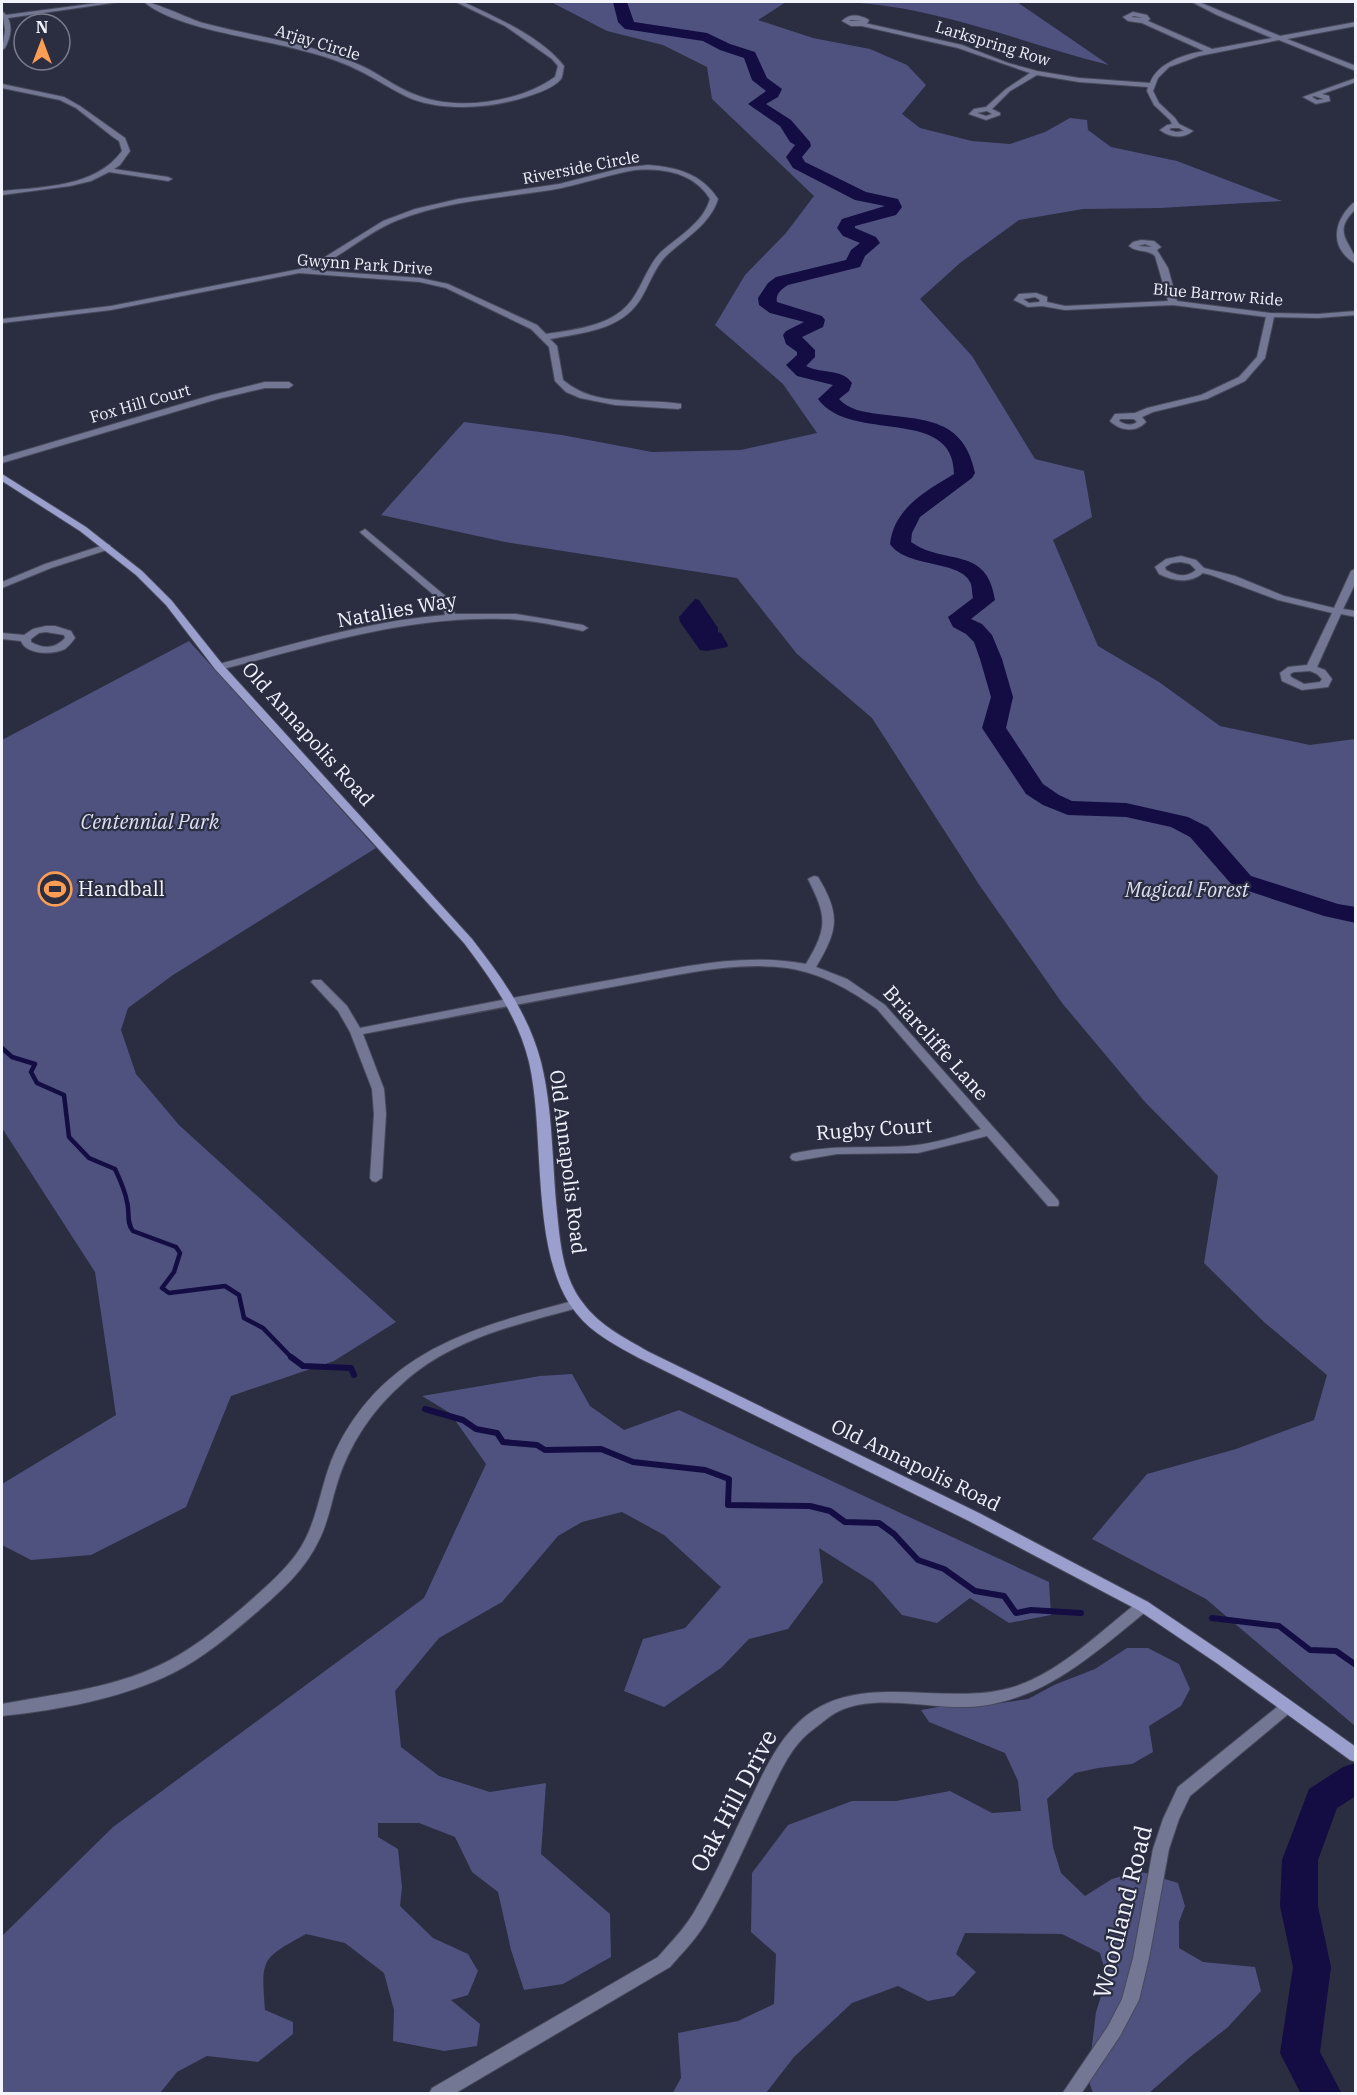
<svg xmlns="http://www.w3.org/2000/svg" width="1357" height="2095" viewBox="0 0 1357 2095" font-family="'IBM Plex Serif',serif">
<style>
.green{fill:#4f527e}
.water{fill:#130d44}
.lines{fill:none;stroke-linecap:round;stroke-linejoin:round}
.stream-far1{stroke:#130d44;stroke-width:4.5}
.stream{stroke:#130d44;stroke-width:6}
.river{fill:#130d44;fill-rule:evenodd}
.street-casing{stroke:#47495b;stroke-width:2}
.secondary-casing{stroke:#47495b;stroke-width:2}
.street{fill:#737794;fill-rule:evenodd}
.secondary{fill:#9a9fcd;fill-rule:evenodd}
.labels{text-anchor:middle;stroke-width:4.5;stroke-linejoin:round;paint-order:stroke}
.far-street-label{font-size:16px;fill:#f1f3fd;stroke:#2b2d41}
.street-label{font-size:20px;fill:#f1f3fd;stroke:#2b2d41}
.park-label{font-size:20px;font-style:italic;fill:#dde0f3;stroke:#2b2d41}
.poi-label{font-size:20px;fill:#f1f3fd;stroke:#2b2d41;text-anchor:start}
.near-street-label{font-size:24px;fill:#f1f3fd;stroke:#2b2d41}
</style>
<rect width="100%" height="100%" fill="#2b2d41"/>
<path class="green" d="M 551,2 L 786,2 L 758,20 L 813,38 L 870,49 L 907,65 L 926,85 L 902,114 L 920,128 L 972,141 L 1010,144 L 1045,132 L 1070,118 L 1087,120 L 1088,130 L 1111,147 L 1177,161 L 1282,201 L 1160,208 L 1083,209 L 1019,220 L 960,263 L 920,299 L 972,356 L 1035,459 L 1084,471 L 1092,517 L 1053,540 L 1098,646 L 1159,682 L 1220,726 L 1310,745 L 1355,739 L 1355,1726 L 1206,1599 L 1092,1539 L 1147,1474 L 1236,1449 L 1314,1420 L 1327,1375 L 1264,1322 L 1204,1263 L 1218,1176 L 1145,1102 L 1062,1003 L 980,886 L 872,718 L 797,654 L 737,578 L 505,542 L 381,515 L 464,422 L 562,435 L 652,452 L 741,450 L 817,433 L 783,384 L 715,325 L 745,275 L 786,233 L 814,196 L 712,99 L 707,67 L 663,45 L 607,31 Z
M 832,2 L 1017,2 L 1109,65 C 1018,42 927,2 832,2 Z
M 189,641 L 376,848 L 173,975 L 128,1008 L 121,1030 L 136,1074 L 179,1125 L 396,1322 L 334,1361 L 231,1396 L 186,1507 L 91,1555 L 31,1560 L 2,1545 L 2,1484 L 116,1415 L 95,1272 L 2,1128 L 2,740 Z
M 572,1374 L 590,1406 L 624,1430 L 679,1410 L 1049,1582 L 1051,1615 L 1009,1623 L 970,1598 L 937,1623 L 902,1615 L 873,1582 L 819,1548 L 823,1582 L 788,1629 L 749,1639 L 721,1668 L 664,1707 L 624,1691 L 643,1639 L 685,1628 L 721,1587 L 664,1535 L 622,1512 L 582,1522 L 558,1536 L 502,1602 L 439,1638 L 395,1691 L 401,1747 L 439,1776 L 490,1792 L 546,1783 L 541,1854 L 610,1914 L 611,1957 L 563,1984 L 524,1990 L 511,1950 L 498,1892 L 472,1872 L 455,1837 L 419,1823 L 378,1823 L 378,1837 L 398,1849 L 402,1887 L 400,1906 L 433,1938 L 468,1954 L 478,1971 L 468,1995 L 451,2000 L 480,2024 L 477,2046 L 444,2051 L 393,2041 L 394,2010 L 384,1973 L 345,1943 L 306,1934 C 261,1959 261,1958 265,2010 L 293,2022 L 293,2034 L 258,2062 L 207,2056 L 177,2072 L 160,2093 L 2,2093 L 2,1936 L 113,1827 L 424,1598 L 486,1464 L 450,1413 L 422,1396 L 540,1376 Z
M 1127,1648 L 1148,1648 L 1179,1664 L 1190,1689 L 1181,1706 L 1149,1726 L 1153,1752 L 1132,1764 L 1098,1768 L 1075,1773 L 1047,1799 L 1053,1847 L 1061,1873 L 1085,1896 L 1112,1879 L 1139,1871 L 1178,1883 L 1185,1906 L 1179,1922 L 1179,1948 L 1203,1962 L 1255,1967 L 1261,1991 L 1228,2027 L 1190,2057 L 1149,2093 L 1093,2093 L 1088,2079 L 1096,2012 L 1107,1977 L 1100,1953 L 1062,1934 L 965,1933 L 956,1954 L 976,1972 L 954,1996 L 928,2001 L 898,1986 L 852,2003 L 794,2057 L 766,2093 L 672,2094 L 681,2078 L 678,2033 L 738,2021 L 774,2004 L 776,1954 L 751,1932 L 752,1873 L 788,1825 L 852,1801 L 896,1801 L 950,1791 L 992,1813 L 1021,1811 L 1018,1781 L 1005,1753 L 929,1722 L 921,1710 L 938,1707 L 974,1707 L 1028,1699 L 1054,1685 L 1095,1669 Z"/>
<path class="water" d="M 695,599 L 699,600 L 718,628 L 718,632 L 721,633 L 728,645 L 727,647 L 707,651 L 700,650 L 680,622 L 679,617 Z"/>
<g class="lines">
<path class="stream-far1" d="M 2,1048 L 12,1057 L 35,1064 L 31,1072 L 37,1083 L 64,1095 L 69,1137 L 89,1158 L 115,1169 C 120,1180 125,1190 127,1202 C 130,1212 126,1223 133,1231 L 176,1247 L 180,1253 L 174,1272 L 162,1288 L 169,1293 L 225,1286 L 239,1295 L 244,1318 L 263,1328 L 293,1359"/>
<path class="stream" d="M 291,1357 L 303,1366 L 351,1368 L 354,1375
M 425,1409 L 463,1420 L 476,1429 L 497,1433 L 503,1442 L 537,1445 L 545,1450 L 601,1449 L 633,1462 L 705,1470 L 729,1479 L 728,1505 L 810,1506 L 830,1511 L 845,1522 L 879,1523 L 894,1534 L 918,1560 L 944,1569 L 975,1591 L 1004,1596 L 1016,1613 L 1031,1610 L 1081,1613
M 1212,1618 L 1279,1626 L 1310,1650 L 1336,1651 L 1356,1665"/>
<path class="river" d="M 613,2 L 627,2 L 634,22 L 707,33 L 730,44 L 755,52 L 767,78 L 782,89 L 778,97 L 766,104 L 791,120 L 810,142 L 811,146 L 802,157 L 805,162 L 866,192 L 898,199 L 902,207 L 896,215 L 855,226 L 855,228 L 876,237 L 880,243 L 865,256 L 860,267 L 788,285 C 782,289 775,294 777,302 L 822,316 L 825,320 L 823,327 L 802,337 L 815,350 L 815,357 L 806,366 C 821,374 842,368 852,383 L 849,391 L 839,399 C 849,410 864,412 878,414 C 925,420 964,418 975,473 L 972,478 L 920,517 L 912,533 L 911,542 C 945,566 987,545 995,600 L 971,619 L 982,624 L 992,635 L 1002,659 L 1013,697 L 1006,728 L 1043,784 L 1059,795 L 1072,801 L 1126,803 L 1188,817 L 1208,827 L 1251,876 L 1338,904 L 1356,907 L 1356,923 L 1324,916 L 1233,886 L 1190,837 L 1171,827 L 1126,817 L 1068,815 L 1043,805 L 1026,794 L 982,728 L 991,697 L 980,659 L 974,642 L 966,634 L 953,627 L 948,617 L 973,598 C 972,594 972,588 971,584 C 962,559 907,569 890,544 C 894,508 926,491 954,474 C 954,405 850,444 818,399 L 833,385 L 797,376 L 786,365 L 797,355 L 797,352 L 786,344 L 783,335 L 786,331 L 804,322 L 770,313 L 759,305 L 758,298 L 768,283 L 776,277 L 846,260 L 851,250 L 860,243 L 843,236 L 837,228 L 842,219 L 885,206 L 855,200 L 793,168 L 786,157 L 795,145 L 790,142 L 780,126 L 748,104 L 766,91 L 752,80 L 744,58 L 720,50 L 703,41 L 625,29 L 618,22 Z
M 1356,1763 L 1356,1796 L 1337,1808 L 1318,1860 L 1318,1906 L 1331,1967 L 1320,2052 L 1342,2094 L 1301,2094 L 1280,2053 L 1293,1967 L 1280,1906 L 1282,1860 L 1309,1789 L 1343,1767 Z"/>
<g class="street-casing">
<path id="street" d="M 105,2 L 119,2 L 8,18 C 13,29 10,38 5,48 L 2,50 L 5,30 L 2,11 L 6,15 Z
M 144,2 C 152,1 190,19 203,23 C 244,34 287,40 328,53 C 342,58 357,63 370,70 C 386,79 401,90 419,96 C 459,111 520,102 555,77 L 558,66 L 552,59 L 505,26 L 456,2 L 463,2 C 496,17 541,37 564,66 C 563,70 563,76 561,79 C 554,88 538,93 529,96 C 493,108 448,112 412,99 C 395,92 380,81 364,73 C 345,63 325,56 304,51 C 260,38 178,30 144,2 Z
M 1192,2 L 1199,2 L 1280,36 L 1356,22 L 1356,26 L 1287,39 L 1356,66 L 1356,71 L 1279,40 L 1199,56 L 1169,67 L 1158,78 L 1153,91 L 1159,103 L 1175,118 L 1179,124 L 1193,131 C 1183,139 1170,138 1160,130 L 1167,125 L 1172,124 L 1170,120 L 1154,105 L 1147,91 L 1148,87 L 1079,82 L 1037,75 L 1010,91 L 992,109 L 1000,113 L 1000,115 L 986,120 L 969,114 L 974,109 L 986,107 L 1006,89 L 1030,73 L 958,48 L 862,26 L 851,26 L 842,21 C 850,13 860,15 869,20 L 867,24 L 869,24 L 962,45 L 1008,63 L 1037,71 L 1079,78 L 1150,83 C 1157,63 1185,54 1204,51 L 1142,23 L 1128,21 L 1123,17 L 1133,12 L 1147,15 L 1150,19 L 1148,21 L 1212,49 L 1272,38 L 1217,15 ZM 1134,16 L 1143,18 L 1131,17 ZM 851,20 L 862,21 L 849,21 ZM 987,111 L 992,114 L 986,116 L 977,113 ZM 1171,128 L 1179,128 L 1184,131 L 1176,132 L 1169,130 Z
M 1356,78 L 1356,82 L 1322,94 L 1329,96 L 1330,101 L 1316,104 L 1303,97 ZM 1314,96 L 1324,99 L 1317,100 L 1312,97 Z
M 2,84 L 64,97 L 80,106 L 125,138 L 130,151 L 120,165 L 114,169 L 168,177 L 172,179 L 168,181 L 109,172 L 91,181 L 70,186 L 2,195 L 2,191 C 43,187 96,187 122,151 L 119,141 L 113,137 L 76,108 L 60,100 L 2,88 Z
M 648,165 C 677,167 702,174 718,199 C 710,225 685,238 666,256 C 654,268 649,286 640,300 C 621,330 582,333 550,339 L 557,346 L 563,380 C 597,409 641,397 681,404 L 681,408 L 678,409 L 615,405 L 580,398 L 566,392 L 555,381 L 549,347 L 531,329 L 446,288 L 420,282 L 299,273 L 111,310 L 2,323 L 2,319 L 111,306 L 300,269 L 325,257 L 383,221 L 415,209 L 458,199 L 559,184 L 622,168 ZM 635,170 C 664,168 694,173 710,199 C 703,223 679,236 661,252 C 649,264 644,281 635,295 C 617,326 578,329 546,334 L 537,325 L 448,284 L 420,278 L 311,270 C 342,257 367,232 398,220 C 446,201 500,198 551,190 C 579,185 607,175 635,170 Z
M 1353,203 L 1356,203 L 1356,209 C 1328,234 1356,245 1356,264 C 1329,248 1333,222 1353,203 Z
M 1141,240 L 1154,241 L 1161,247 L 1157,250 L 1168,268 L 1177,301 L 1270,313 L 1318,314 L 1356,311 L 1356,315 L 1318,318 L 1274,317 L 1265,358 L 1245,381 L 1207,399 L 1153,412 L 1142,417 L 1146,422 C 1136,433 1120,431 1110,421 L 1115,414 L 1135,413 L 1147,408 L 1201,395 L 1239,377 L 1257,357 L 1266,317 L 1173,305 L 1065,310 L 1042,306 L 1028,307 L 1014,300 L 1019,294 L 1036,293 L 1047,297 L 1047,302 L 1065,306 L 1168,301 L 1155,256 C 1148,249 1137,253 1129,246 L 1133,242 ZM 1145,244 L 1152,247 L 1138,246 ZM 1035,297 L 1040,300 L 1039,302 L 1029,303 L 1023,299 ZM 1120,419 L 1134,419 L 1137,422 C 1131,426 1125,425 1119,421 Z
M 265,382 L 289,382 L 293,385 L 289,388 L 265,388 L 218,399 L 2,463 L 2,457 L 212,395 Z
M 365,529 L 449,599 L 455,614 L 516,614 L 583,625 L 588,628 L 583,631 C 558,626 532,620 506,619 C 408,615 314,646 219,670 L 215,669 L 215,665 C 291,645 367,621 445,615 L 442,602 L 362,534 L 360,532 Z
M 107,544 L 110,545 L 110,549 L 51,568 L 2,588 L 2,582 L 45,564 Z
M 1181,556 L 1196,560 L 1204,568 L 1235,576 L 1284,596 L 1334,608 L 1351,571 L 1356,568 L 1356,582 L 1343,609 L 1356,611 L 1356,617 L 1341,614 L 1317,667 L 1325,670 L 1332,679 L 1328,687 L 1302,690 L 1282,681 L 1280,673 L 1288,667 L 1307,665 L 1332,613 L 1278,600 L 1211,575 L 1203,573 C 1190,584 1173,581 1159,574 L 1155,567 L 1166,559 ZM 1181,562 L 1190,564 L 1196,570 C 1186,578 1177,576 1166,570 L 1165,567 L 1172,563 ZM 1310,671 L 1317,674 L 1322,679 L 1320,682 L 1304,684 L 1291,677 L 1290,674 L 1294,672 Z
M 46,626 L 55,626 L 71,631 L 75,638 C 72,642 69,646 65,649 C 53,655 26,655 21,641 L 2,639 L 2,633 L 24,635 L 33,629 ZM 46,632 L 64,635 L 65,638 C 55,649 43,649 31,642 L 31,639 L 39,633 Z
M 814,876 L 818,877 C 841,915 838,930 816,967 L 847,979 L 885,1005 L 1058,1200 L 1059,1203 L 1058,1206 L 1048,1206 L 987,1136 L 918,1153 L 837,1154 L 796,1161 L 792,1160 L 790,1157 L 792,1154 C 831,1144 868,1149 908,1146 C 933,1144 957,1136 981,1129 L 877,1009 C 849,989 821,973 787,968 C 734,961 680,975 628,984 C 539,1000 451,1017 363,1034 L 384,1089 L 386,1114 L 382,1178 L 376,1182 L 372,1181 L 370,1178 L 374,1114 L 372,1089 L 350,1032 L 338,1011 L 313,984 L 311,982 L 313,980 L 321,980 L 347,1006 L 360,1028 C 445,1011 530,994 616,979 C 679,968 742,952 806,964 C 828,927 827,917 808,879 Z
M 576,1300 L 581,1301 L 583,1304 L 581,1307 C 519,1324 452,1338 403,1383 C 372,1410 349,1445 337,1484 C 331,1503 328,1523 319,1540 C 305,1570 281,1591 257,1612 C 231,1634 204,1658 173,1673 C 121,1699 58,1710 2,1716 L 2,1704 C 55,1694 110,1689 160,1665 C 190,1651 217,1629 242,1608 C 261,1591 282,1574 297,1553 C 318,1524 320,1484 335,1452 C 384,1349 476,1327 576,1300 Z
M 1143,1600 L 1148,1602 L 1151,1606 L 1148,1610 C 1097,1651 1049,1697 981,1706 C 937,1712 878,1691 837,1712 C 829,1716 822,1723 815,1728 C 790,1745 778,1777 765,1803 C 747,1841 730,1881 709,1917 C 699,1936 684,1951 670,1967 L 454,2094 L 429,2094 L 432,2088 L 658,1957 C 672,1941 687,1926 697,1907 C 716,1875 731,1839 748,1805 C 762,1776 775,1744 800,1721 C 857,1669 942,1707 1010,1688 C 1057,1675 1101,1631 1138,1602 Z
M 1287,1701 L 1292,1703 L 1295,1707 L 1292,1711 L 1190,1796 L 1179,1819 L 1169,1849 L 1149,1958 L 1139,2000 L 1120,2036 L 1081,2094 L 1062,2094 L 1108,2026 L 1122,1999 L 1133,1958 L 1153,1849 L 1163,1819 L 1178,1787 L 1282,1703 Z"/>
</g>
<g class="secondary-casing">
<path id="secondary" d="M 2,474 L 86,527 L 142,571 L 172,601 L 223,665 L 472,939 C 501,976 529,1015 541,1062 C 553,1110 552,1162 557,1212 C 560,1243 563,1278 583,1303 C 600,1326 625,1338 649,1352 L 979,1513 L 1148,1602 L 1228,1656 L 1356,1747 L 1356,1762 L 1350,1760 L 1218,1664 L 1138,1610 L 969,1521 L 639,1358 C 617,1346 593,1334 577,1314 C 529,1257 546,1135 529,1062 C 518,1017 492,980 464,943 L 215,669 L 166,605 L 136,575 L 80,531 L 2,481 Z"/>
</g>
<use href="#street" class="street"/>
<use href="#secondary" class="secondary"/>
</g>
<defs>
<g id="stadium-ring" transform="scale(1.725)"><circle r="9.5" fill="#2b2d41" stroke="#fc9d54" stroke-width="1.5"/><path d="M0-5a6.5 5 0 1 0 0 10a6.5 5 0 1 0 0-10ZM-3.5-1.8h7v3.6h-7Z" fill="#fc9d54"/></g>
</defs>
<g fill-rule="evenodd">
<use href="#stadium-ring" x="55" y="889"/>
</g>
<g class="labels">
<g class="far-street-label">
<text transform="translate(318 42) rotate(17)" y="6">Arjay Circle</text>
<text transform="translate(993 43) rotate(17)" y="6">Larkspring Row</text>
<text transform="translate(581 167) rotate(-11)" y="6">Riverside Circle</text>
<text transform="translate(365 264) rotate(4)" y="6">Gwynn Park Drive</text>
<text transform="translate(1218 294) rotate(5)" y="6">Blue Barrow Ride</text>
<text transform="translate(140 403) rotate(-16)" y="6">Fox Hill Court</text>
</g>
<g class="street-label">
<text transform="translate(397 610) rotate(-10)" y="7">Natalies Way</text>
<text transform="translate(308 734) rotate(48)" y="7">Old Annapolis Road</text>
<text transform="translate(936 1043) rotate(48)" y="7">Briarcliffe Lane</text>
<text transform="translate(874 1129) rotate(-4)" y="7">Rugby Court</text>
<text transform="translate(568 1162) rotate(83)" y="7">Old Annapolis Road</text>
<text transform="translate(916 1465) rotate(26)" y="7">Old Annapolis Road</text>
</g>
<g class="park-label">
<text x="150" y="829">Centennial Park</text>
<text x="1187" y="897">Magical Forest</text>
</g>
<g class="poi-label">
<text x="78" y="896">Handball</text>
</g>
<g class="near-street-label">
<text transform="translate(734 1801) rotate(-62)" y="8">Oak Hill Drive</text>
<text transform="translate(1123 1912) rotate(-76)" y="8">Woodland Road</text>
</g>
</g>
<rect width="1357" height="2095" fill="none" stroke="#f1f3fd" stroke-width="6"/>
<g transform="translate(42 42)"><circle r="28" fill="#2b2d41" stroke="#7a7c8c" stroke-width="1.5"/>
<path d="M0-4.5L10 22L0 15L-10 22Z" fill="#fc9d54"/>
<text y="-9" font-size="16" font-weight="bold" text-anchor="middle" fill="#f1f3fd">N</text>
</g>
</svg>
